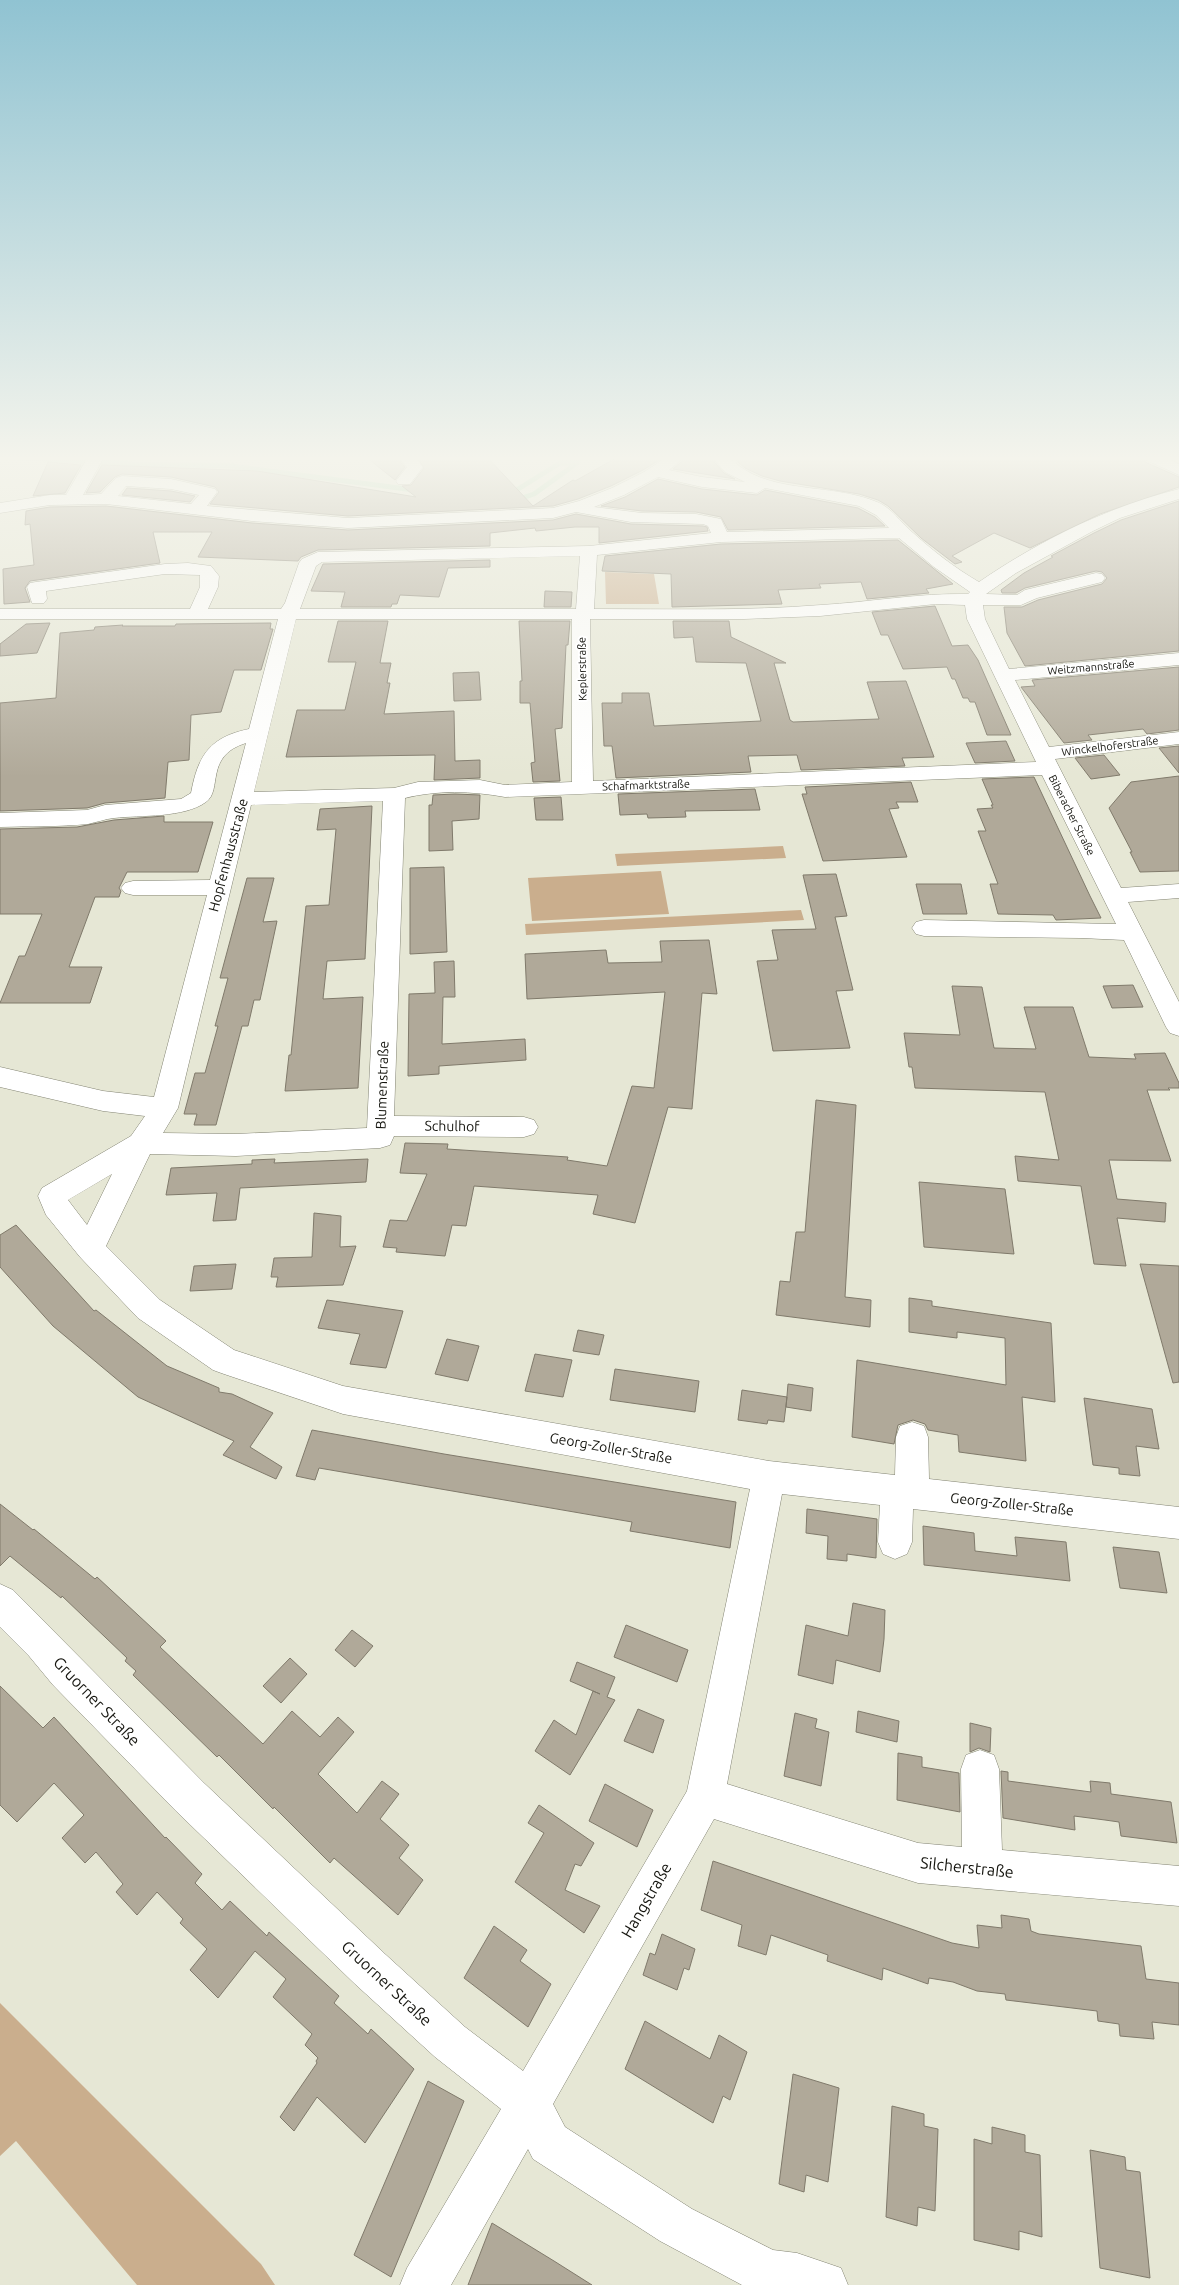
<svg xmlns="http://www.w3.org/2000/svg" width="1179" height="2285" viewBox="0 0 1179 2285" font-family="Ubuntu,sans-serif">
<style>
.green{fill:#caae8d}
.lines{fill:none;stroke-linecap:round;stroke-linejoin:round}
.stream{stroke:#add9b1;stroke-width:5}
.building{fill:#b0a999;stroke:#807a6b}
.minor-casing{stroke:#838473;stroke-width:1}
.minor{fill:#fff;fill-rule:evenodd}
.labels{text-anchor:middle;stroke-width:4;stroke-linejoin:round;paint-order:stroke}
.far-street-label{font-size:11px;fill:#15150f;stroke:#fff}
.street-label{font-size:14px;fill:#15150f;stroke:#fff}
.near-street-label{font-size:16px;fill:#15150f;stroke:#fff}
</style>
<rect width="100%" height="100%" fill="#e6e7d5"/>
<path class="green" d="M 605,572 L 654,574 L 659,604 L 606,604 Z
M 783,846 L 786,858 L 617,866 L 615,854 Z
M 661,871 L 669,914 L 532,921 L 528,878 Z
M 801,910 L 804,920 L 526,935 L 525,924 Z
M 0,2003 L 261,2264 L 275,2285 L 137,2285 L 16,2141 L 0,2156 Z"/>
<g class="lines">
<path class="stream" d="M 7,457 L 133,464 L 232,466 L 414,490
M 509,492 L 515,491 L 560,463 L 577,463
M 516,500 L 534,494 L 577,463 L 579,457"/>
</g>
<path class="building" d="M 366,457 L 396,457 L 405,467 L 395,480 Z
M 417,457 L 487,457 L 533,506 L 573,480 L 575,481 L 618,457 L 664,457 L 643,470 L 611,486 L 578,499 L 553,506 L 348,516 L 210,504 L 219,492 L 215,487 L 171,477 L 122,474 L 115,477 L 100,492 L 86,493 L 102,465 L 257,471 L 416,497 L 402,486 L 411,485 L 424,468 Z
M 687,457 L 710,457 L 724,473 L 735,479 L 673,469 Z
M 732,457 L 1141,457 L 1145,462 L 1179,477 L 1179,487 L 1100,514 L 1030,548 L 994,533 L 952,556 L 962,562 L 955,564 L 921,538 L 888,506 L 878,500 L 859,494 L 780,481 L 762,476 L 745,468 Z
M 48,462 L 81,465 L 65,493 L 33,496 Z
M 658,479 L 702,489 L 757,495 L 765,490 L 858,508 L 875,517 L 885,526 L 728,530 L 721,517 L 696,512 L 642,511 L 601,506 L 625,497 Z
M 127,488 L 171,491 L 195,496 L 190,502 L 122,495 Z
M 1179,501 L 1179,651 L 1025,666 L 1007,633 L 1004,607 L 1022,607 L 1038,600 L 1102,584 L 1107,578 L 1102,572 L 1096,571 L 1025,588 L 1016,593 L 1002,593 L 1001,590 L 1024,573 L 1053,557 L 1051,556 L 1094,533 L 1121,520 Z
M 106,506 L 252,523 L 348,530 L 553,520 L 576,514 L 631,524 L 703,526 L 707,527 L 708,531 L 599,543 L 599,527 L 575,527 L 536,531 L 535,528 L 490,533 L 490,546 L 318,550 L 301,557 L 298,561 L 198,557 L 212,532 L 153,532 L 160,563 L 30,581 L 25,588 L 30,602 L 4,604 L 3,569 L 34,565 L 30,524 L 25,525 L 26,511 L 50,507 Z
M 898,540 L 953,584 L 926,589 L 929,593 L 867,599 L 861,582 L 819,584 L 821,588 L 778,590 L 782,604 L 672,607 L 671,574 L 602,571 L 605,556 L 721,544 Z
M 490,560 L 490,567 L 448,568 L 439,597 L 400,595 L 397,604 L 392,604 L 391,607 L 341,607 L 345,592 L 311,591 L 323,564 Z
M 545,591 L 572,592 L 571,607 L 544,607 Z
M 935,606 L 952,646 L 968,645 L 978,660 L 1011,735 L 987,735 L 975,702 L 970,702 L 968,698 L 963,698 L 955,679 L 952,679 L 947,667 L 903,669 L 888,635 L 881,635 L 872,612 Z
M 338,621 L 388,621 L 380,663 L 391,663 L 387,683 L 390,683 L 384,714 L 454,711 L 455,761 L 480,760 L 480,778 L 434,780 L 435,755 L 286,757 L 297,710 L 345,710 L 356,662 L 328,662 Z
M 519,621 L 570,621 L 568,645 L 566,645 L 562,728 L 555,729 L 560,781 L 533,782 L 531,763 L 535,762 L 530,703 L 520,703 L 520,681 L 522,681 Z
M 673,621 L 729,621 L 731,637 L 786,663 L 774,663 L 790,720 L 793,722 L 879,719 L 867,682 L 906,681 L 934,757 L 902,758 L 905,766 L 801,770 L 797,755 L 748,756 L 751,772 L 616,778 L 612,746 L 604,746 L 602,703 L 622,703 L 622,693 L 649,693 L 654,726 L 761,721 L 746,663 L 696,662 L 693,637 L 674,638 Z
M 50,623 L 37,653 L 0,656 L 0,644 L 26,624 Z
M 271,623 L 270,629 L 273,629 L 261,670 L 234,670 L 221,712 L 191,715 L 189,760 L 168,762 L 165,798 L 105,803 L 87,808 L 0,811 L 0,703 L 56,698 L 60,633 L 94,630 L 95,627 L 123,625 L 122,626 L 175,626 L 176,624 Z
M 1179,667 L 1179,730 L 1147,734 L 1143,729 L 1088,735 L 1092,740 L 1064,743 L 1021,687 L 1035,686 L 1032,680 Z
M 479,672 L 481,700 L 454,701 L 453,673 Z
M 1006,741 L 1015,761 L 975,763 L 966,743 Z
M 1179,746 L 1179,773 L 1159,748 Z
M 1104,755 L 1120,775 L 1091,779 L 1075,758 Z
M 1179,776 L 1179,871 L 1140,872 L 1130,852 L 1132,852 L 1109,808 L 1131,782 Z
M 1034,777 L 1090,896 L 1101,918 L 1056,920 L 1053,915 L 998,914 L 990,884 L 998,884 L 978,831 L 986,831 L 977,809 L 993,808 L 991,805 L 993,805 L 982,779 Z
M 911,782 L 918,802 L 896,802 L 899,808 L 889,809 L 907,857 L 823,861 L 802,794 L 807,794 L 805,787 Z
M 755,789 L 760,810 L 685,811 L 686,817 L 648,818 L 647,814 L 620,815 L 618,794 Z
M 455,794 L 480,795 L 479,819 L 452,821 L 453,850 L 429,851 L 429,805 L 432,805 L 433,795 Z
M 561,797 L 563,820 L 536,820 L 534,798 Z
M 372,806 L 365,959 L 327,961 L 323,999 L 363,997 L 358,1088 L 285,1091 L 289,1055 L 291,1055 L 306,906 L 329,905 L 336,829 L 317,830 L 320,809 Z
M 164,816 L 164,822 L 213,822 L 198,872 L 127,872 L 119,888 L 121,891 L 119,897 L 95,897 L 69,967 L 102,967 L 90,1003 L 0,1003 L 19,956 L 25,956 L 42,914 L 0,914 L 0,829 L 77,827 L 114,820 Z
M 444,867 L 447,952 L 410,954 L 410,868 Z
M 836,874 L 847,916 L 835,917 L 853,990 L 836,991 L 850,1048 L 773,1051 L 757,961 L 778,960 L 772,930 L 816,929 L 803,875 Z
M 247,878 L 274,878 L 263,922 L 277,921 L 260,1000 L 254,1000 L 248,1026 L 242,1026 L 216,1125 L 194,1125 L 197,1114 L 184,1114 L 195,1073 L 205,1073 L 218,1026 L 215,1026 L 228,978 L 220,978 Z
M 916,884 L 961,884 L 967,914 L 923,914 Z
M 709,940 L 717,994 L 702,993 L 692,1109 L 668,1107 L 635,1223 L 593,1214 L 598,1195 L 474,1186 L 466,1226 L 452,1225 L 445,1256 L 396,1252 L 397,1248 L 383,1247 L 390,1220 L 407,1221 L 427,1174 L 400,1173 L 405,1143 L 448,1144 L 447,1149 L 568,1157 L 567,1160 L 607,1166 L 632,1086 L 654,1088 L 665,992 L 527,999 L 525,954 L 606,950 L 608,963 L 662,962 L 660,941 Z
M 454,961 L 455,997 L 443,997 L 442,1044 L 525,1039 L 526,1060 L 439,1066 L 439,1074 L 408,1076 L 409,994 L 435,993 L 434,962 Z
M 1133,985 L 1143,1007 L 1112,1008 L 1103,986 Z
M 952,986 L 982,987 L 994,1048 L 1036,1049 L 1024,1007 L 1073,1007 L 1089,1057 L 1136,1059 L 1134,1054 L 1165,1053 L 1179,1083 L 1179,1088 L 1168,1088 L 1170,1090 L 1147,1090 L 1171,1161 L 1109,1160 L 1117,1199 L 1166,1203 L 1165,1222 L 1117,1218 L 1126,1266 L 1094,1264 L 1081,1186 L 1018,1181 L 1015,1156 L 1059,1160 L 1045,1092 L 915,1088 L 912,1067 L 909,1067 L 904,1033 L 960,1035 Z
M 816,1100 L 856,1105 L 845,1297 L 871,1300 L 870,1327 L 776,1315 L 780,1281 L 790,1282 L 796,1232 L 805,1232 Z
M 275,1159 L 274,1163 L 368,1159 L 366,1182 L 240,1188 L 236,1220 L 213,1221 L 217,1193 L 166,1195 L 171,1168 L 252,1164 L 252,1160 Z
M 919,1182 L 1005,1189 L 1014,1254 L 924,1247 Z
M 314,1213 L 341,1216 L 340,1247 L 356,1246 L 343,1285 L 276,1287 L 278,1277 L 271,1277 L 274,1258 L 312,1257 Z
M 16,1225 L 94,1311 L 96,1310 L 167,1366 L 219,1388 L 219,1392 L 232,1394 L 273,1413 L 250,1447 L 282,1467 L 276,1479 L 223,1455 L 234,1441 L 138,1397 L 53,1326 L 0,1267 L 0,1235 Z
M 236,1264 L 232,1289 L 190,1291 L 194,1266 Z
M 1140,1264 L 1179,1266 L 1179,1382 L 1173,1383 Z
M 909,1298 L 932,1301 L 932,1306 L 1051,1323 L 1055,1402 L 1022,1397 L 1026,1461 L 959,1452 L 958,1435 L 928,1430 L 925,1424 L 913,1420 L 898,1425 L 894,1444 L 852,1437 L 857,1360 L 1006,1385 L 1005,1338 L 957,1332 L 957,1338 L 909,1332 Z
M 327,1300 L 403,1311 L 386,1368 L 350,1364 L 360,1334 L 318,1328 Z
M 578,1330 L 604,1335 L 599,1355 L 573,1351 Z
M 447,1339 L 479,1346 L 468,1381 L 435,1374 Z
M 535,1354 L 572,1360 L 563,1397 L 525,1391 Z
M 615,1369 L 699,1381 L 695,1412 L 610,1400 Z
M 788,1384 L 813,1388 L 811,1411 L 786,1407 Z
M 742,1390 L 787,1397 L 784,1422 L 768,1420 L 767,1424 L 738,1420 Z
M 1084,1398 L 1152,1409 L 1159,1449 L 1136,1446 L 1140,1476 L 1119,1474 L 1119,1468 L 1093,1465 Z
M 312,1430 L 444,1454 L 736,1502 L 730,1548 L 630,1531 L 632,1522 L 319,1468 L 315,1480 L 296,1476 Z
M 0,1504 L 33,1530 L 34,1529 L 95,1579 L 97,1577 L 166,1641 L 160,1647 L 263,1744 L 292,1711 L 320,1737 L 338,1717 L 354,1732 L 318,1774 L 357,1813 L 382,1781 L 399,1794 L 380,1819 L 409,1845 L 399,1858 L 423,1880 L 398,1915 L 334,1858 L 330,1863 L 274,1807 L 273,1809 L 219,1755 L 217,1757 L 133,1675 L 136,1671 L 125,1661 L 127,1658 L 62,1596 L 61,1598 L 10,1556 L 0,1566 Z
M 807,1509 L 877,1519 L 876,1558 L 847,1554 L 847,1561 L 827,1559 L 828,1536 L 806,1533 Z
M 923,1526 L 974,1533 L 975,1551 L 1017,1556 L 1015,1537 L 1066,1542 L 1070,1581 L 924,1565 Z
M 1113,1547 L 1159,1552 L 1167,1593 L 1120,1588 Z
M 853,1603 L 885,1610 L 884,1639 L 880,1672 L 836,1660 L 833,1684 L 798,1675 L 806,1625 L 848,1636 Z
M 626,1625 L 688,1650 L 677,1682 L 614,1657 Z
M 352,1630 L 373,1646 L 355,1667 L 335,1650 Z
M 290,1658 L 307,1674 L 281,1703 L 263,1686 Z
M 577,1662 L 615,1677 L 607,1697 L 615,1700 L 570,1775 L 535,1751 L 554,1720 L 576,1735 L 593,1691 L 600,1694 L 570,1681 Z
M 0,1686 L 43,1728 L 54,1717 L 165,1838 L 166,1837 L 202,1874 L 195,1883 L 222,1910 L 230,1901 L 267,1936 L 269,1932 L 339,1996 L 334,2003 L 368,2034 L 371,2029 L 414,2069 L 365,2143 L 317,2097 L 294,2131 L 280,2117 L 317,2063 L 316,2061 L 318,2058 L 305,2045 L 312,2034 L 273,1997 L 286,1979 L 255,1951 L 218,1998 L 190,1970 L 207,1949 L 180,1923 L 183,1919 L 157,1892 L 137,1915 L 116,1892 L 123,1884 L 96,1852 L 85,1863 L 62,1838 L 84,1815 L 54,1783 L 17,1822 L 0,1805 Z
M 638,1709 L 664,1720 L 653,1753 L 624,1741 Z
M 858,1711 L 899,1721 L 897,1742 L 856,1732 Z
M 795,1713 L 817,1719 L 815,1728 L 829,1732 L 821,1786 L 784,1776 Z
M 970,1723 L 991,1728 L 990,1752 L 979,1748 L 970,1752 Z
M 898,1753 L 922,1757 L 922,1767 L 959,1773 L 960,1812 L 897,1800 Z
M 1001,1771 L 1008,1772 L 1008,1781 L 1091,1792 L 1090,1781 L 1110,1783 L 1111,1794 L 1171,1802 L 1177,1843 L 1121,1836 L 1119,1822 L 1105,1820 L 1074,1816 L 1075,1830 L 1003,1818 Z
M 605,1784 L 653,1810 L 637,1847 L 589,1821 Z
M 539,1805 L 594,1843 L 581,1866 L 575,1864 L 565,1890 L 600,1906 L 584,1933 L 515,1882 L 544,1833 L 528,1823 Z
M 713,1861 L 952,1943 L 979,1948 L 977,1925 L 1002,1928 L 1001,1915 L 1029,1919 L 1031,1931 L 1039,1934 L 1141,1946 L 1146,1979 L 1179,1983 L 1179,2025 L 1152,2022 L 1154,2039 L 1120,2036 L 1119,2024 L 1098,2021 L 1097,2011 L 1006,2000 L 1005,1994 L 977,1991 L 953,1982 L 929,1978 L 928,1984 L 883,1968 L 882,1980 L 827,1961 L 828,1955 L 771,1935 L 766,1955 L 738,1946 L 742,1925 L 701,1910 Z
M 494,1926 L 527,1950 L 520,1961 L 551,1984 L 528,2027 L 464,1978 Z
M 662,1934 L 695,1949 L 689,1970 L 684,1968 L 677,1990 L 643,1975 L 650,1953 L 655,1955 Z
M 645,2021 L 710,2059 L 719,2035 L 747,2052 L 730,2100 L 723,2096 L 713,2123 L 625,2069 Z
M 793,2074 L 839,2088 L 828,2182 L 806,2175 L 804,2192 L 779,2184 Z
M 428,2081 L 464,2101 L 391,2277 L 354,2255 Z
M 892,2106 L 924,2114 L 924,2126 L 938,2129 L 935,2211 L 918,2207 L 917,2226 L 886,2217 Z
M 992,2127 L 1025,2135 L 1025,2152 L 1040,2155 L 1042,2237 L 1019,2231 L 1019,2250 L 974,2240 L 974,2139 L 992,2144 Z
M 1090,2150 L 1125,2157 L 1126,2170 L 1140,2172 L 1150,2278 L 1100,2268 Z
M 492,2223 L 554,2261 L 592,2285 L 468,2285 Z"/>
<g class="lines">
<g class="minor-casing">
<path id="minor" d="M 88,457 L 104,457 L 83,495 L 101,494 L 116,478 L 122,476 L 171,479 L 215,489 L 217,492 L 207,506 L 348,518 L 553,508 L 579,501 L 612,488 L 644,472 L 667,457 L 685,457 L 669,470 L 702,477 L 745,482 L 725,472 L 712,457 L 729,457 C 766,496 830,482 877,502 C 892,508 900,522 912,532 C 933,551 955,568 979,582 C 1040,540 1108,507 1179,489 L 1179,499 L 1120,518 L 1093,531 L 1016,573 L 986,594 L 1017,595 L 1025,590 L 1096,573 L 1102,574 L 1105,578 L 1102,582 L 1037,598 L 1021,605 L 983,605 L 985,619 L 1009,669 L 1179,653 L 1179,665 L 1015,680 L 1049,747 L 1179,732 L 1179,744 L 1055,759 L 1121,888 L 1179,884 L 1179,898 L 1128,902 L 1179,1002 L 1179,1036 L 1170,1033 L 1166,1027 L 1124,940 L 1081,938 L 924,936 L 916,934 L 912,928 L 916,922 L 924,920 L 1116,924 L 1042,775 L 505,797 C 473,791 436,790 405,798 L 394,1116 L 524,1117 L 534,1120 L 538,1127 L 534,1134 L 524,1137 L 394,1136 L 390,1145 L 380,1148 L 236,1156 L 150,1154 L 106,1246 L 160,1300 L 234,1350 L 343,1386 L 769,1461 L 895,1475 L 896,1437 L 900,1426 L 912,1422 L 924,1426 L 928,1437 L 929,1479 L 1179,1507 L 1179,1539 L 913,1509 L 912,1542 L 907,1554 L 895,1559 L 883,1554 L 878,1542 L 880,1505 L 782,1494 L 727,1784 L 918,1843 L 962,1847 L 961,1769 L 966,1755 L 980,1750 L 994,1755 L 999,1769 L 1002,1850 L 1179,1866 L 1179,1906 L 918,1883 L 714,1819 L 553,2104 L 565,2127 L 692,2209 L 773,2250 L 797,2253 L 841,2268 L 848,2285 L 742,2285 L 660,2241 L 533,2159 L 528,2149 L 451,2285 L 400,2285 L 407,2268 L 501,2109 L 435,2057 L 355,1984 L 176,1811 L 53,1685 L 29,1656 L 0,1627 L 0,1584 L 13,1590 L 204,1783 L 385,1954 L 465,2027 L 523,2071 L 687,1791 L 750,1489 L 343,1414 L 224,1374 L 213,1370 L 138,1318 L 80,1257 L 46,1215 L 38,1196 L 42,1188 L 131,1136 L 145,1116 L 103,1111 L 0,1087 L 0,1067 L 103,1091 L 154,1097 L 207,895 L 133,895 L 125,893 L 121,888 L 125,883 L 133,881 L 210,880 L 246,743 C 204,756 223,790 206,802 C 184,818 141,815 114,818 C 105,819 97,822 88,824 C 59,827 29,826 0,827 L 0,813 L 87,810 L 105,805 L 181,799 L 191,793 C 198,755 210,737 249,729 L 278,619 L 0,619 L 0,609 L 190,609 L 200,587 L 200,575 L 165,574 L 46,591 L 47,599 L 44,603 L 32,603 L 27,587 L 30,583 L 36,582 L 165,564 L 188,563 L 211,566 L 219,576 L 218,587 L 208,609 L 281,609 L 285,603 L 299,563 L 302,559 L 318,552 L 589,546 L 711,533 L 708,526 L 703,524 L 631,522 L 576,512 L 553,518 L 348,528 L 252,521 L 106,504 L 50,505 L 0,513 L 0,503 L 50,495 L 66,495 ZM 658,477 L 702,487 L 757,493 L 765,488 L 859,506 L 876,515 L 889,528 L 727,532 L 721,519 L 696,514 L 642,513 L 594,507 L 624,495 ZM 126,486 L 171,489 L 199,495 L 191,504 L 118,496 ZM 899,538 L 934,567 L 970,592 L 968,594 C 919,593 870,602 821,605 C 746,611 669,609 594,609 L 597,555 L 721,542 ZM 580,556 L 576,609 L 300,609 L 316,566 L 322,562 ZM 936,604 L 965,605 L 967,619 L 1036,762 L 593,781 L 590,619 L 744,619 L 820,616 ZM 296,619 L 572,619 L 572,782 L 505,785 L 480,780 L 418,782 L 394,788 L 254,792 ZM 383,801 L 367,1128 L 236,1134 L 163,1133 L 178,1108 L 251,805 ZM 112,1174 L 87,1225 L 68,1200 Z
M 398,457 L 414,457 L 423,467 L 410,484 L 398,484 L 396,481 L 407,467 Z
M 1143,457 L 1164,457 L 1179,464 L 1179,475 L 1146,460 Z"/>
</g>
<use href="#minor" class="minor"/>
</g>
<linearGradient id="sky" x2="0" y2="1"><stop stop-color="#90c3d2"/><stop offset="0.59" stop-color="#f4f4ec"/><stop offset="1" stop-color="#f4f4ec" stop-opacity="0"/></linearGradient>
<rect width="1179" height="777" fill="url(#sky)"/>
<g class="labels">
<g class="far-street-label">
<text transform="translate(1091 667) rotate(-5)" y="4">Weitzmannstraße</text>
<text transform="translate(582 669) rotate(-91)" y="4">Keplerstraße</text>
<text transform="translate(1110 746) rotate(-7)" y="4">Winckelhoferstraße</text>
<text transform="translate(646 785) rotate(-2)" y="4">Schafmarktstraße</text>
<text transform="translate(1072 815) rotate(63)" y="4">Biberacher Straße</text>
</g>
<g class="street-label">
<text transform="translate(228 855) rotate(-75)" y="5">Hopfenhausstraße</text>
<text transform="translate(382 1085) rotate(-88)" y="5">Blumenstraße</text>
<text transform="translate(452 1126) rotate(1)" y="5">Schulhof</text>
<text transform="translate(611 1448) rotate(10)" y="5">Georg-Zoller-Straße</text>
<text transform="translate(1012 1504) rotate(6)" y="5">Georg-Zoller-Straße</text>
</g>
<g class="near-street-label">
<text transform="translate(97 1701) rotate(46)" y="6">Gruorner Straße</text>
<text transform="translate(967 1867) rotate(6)" y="6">Silcherstraße</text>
<text transform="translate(646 1900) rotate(-60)" y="6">Hangstraße</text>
<text transform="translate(387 1983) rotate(43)" y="6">Gruorner Straße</text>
</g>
</g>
</svg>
